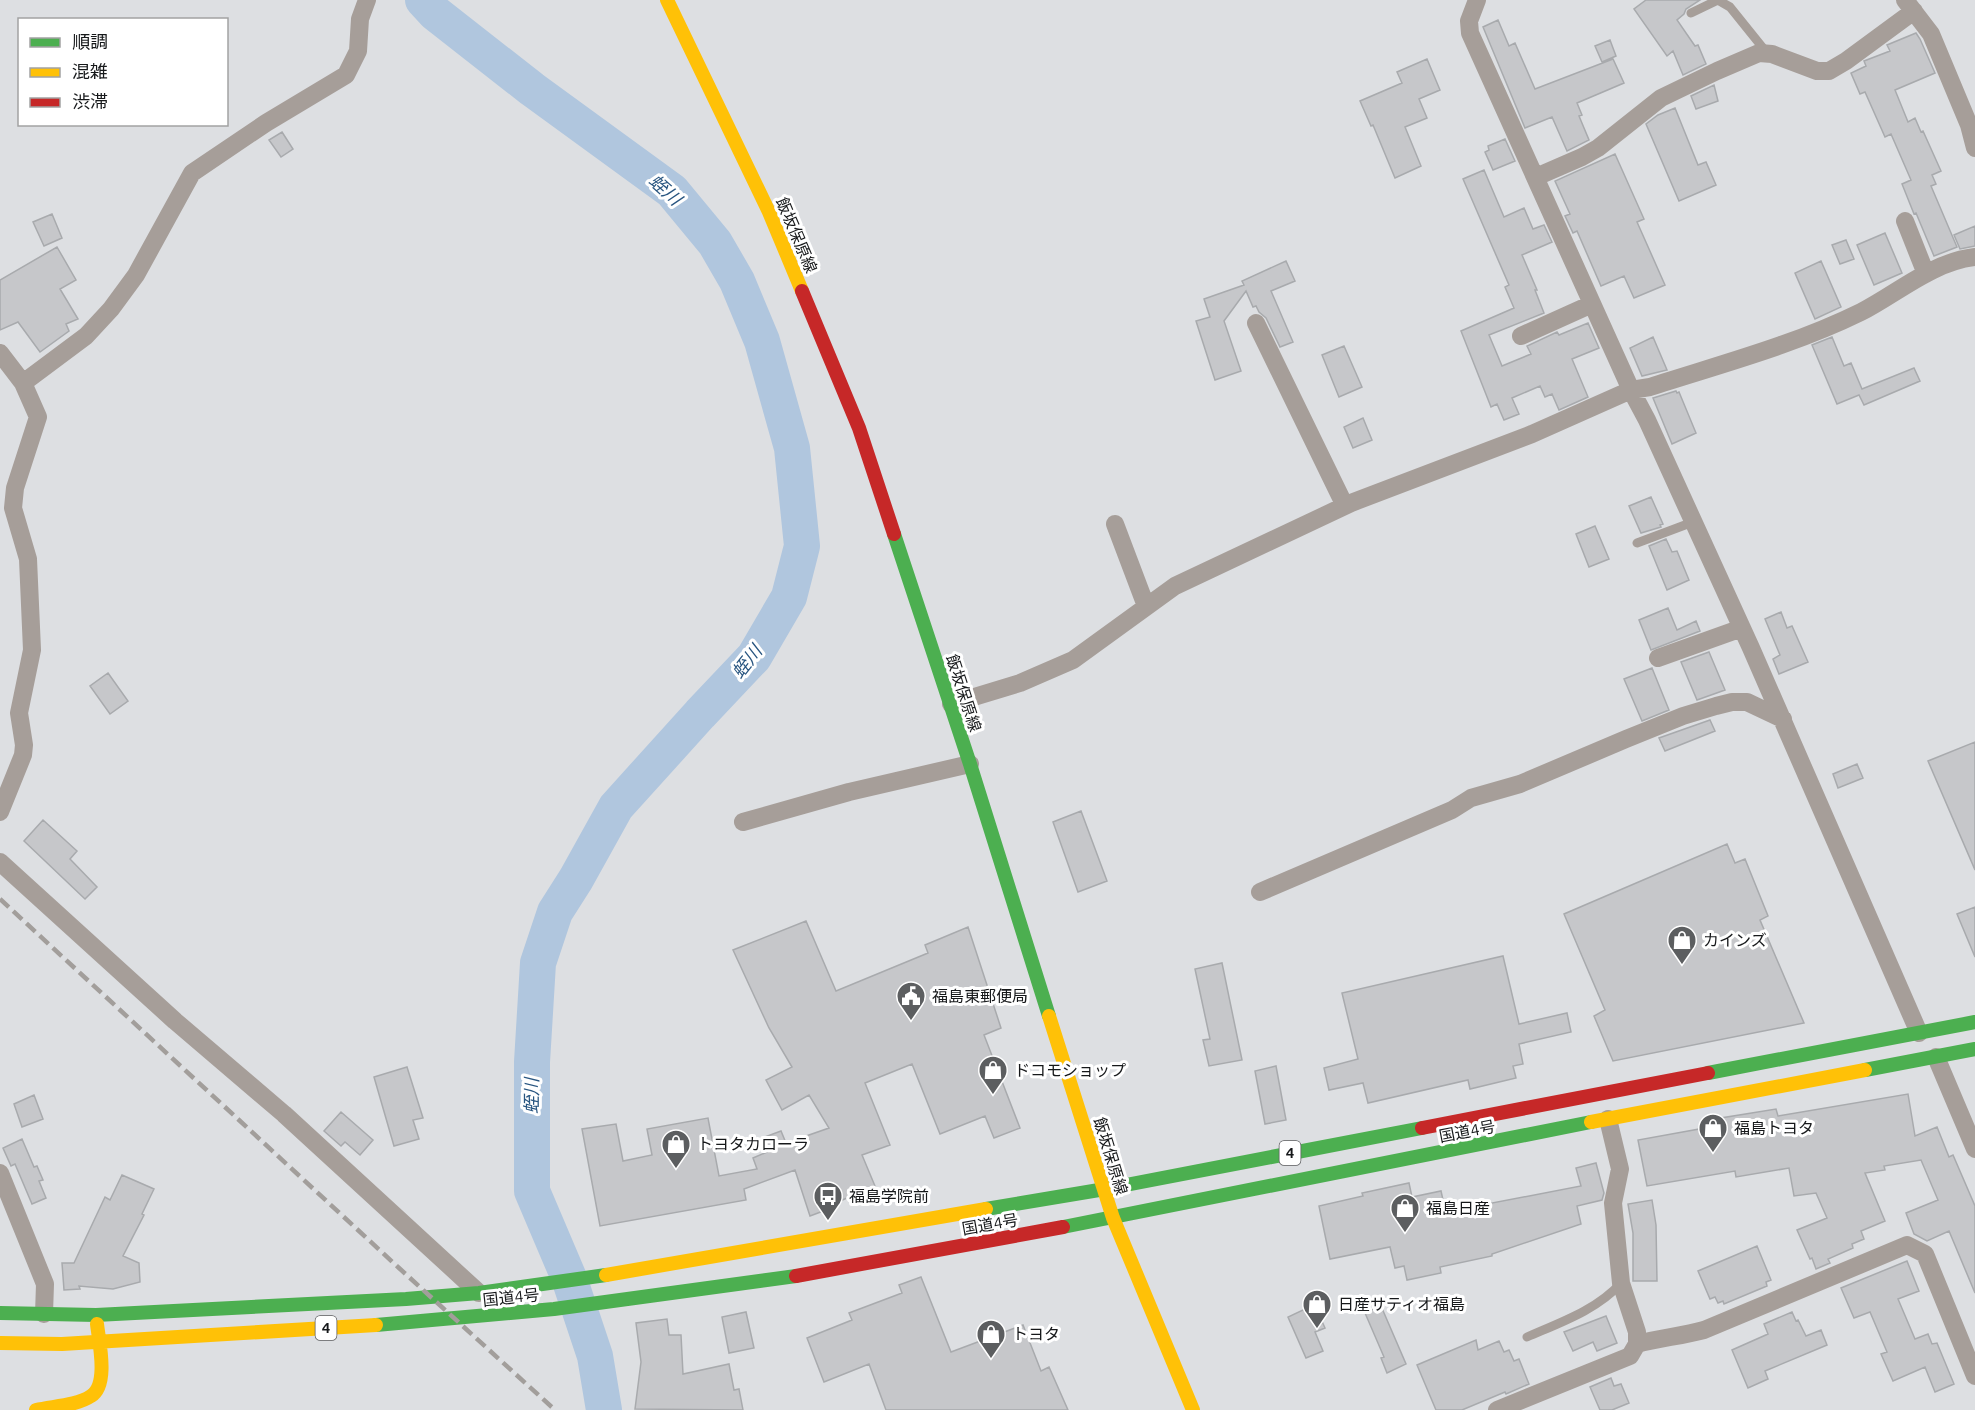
<svg xmlns="http://www.w3.org/2000/svg" width="1975" height="1410" viewBox="0 0 1975 1410" font-family="Ubuntu,'Noto Sans JP',sans-serif">
<style>
.lines{fill:none;stroke-linecap:round;stroke-linejoin:round}
.river{stroke:#b0c6de;stroke-width:36}
.building{fill:#c6c7ca;stroke:#a8aaad;stroke-width:1.5}
.lane{stroke:#a69e99;stroke-width:9}
.street{stroke:#a69e99;stroke-width:18}
.fast{stroke:#4caf50;stroke-width:14}
.slow{stroke:#ffc107;stroke-width:14}
.jam{stroke:#c62828;stroke-width:14}
.rail{stroke:#a29e9b;stroke-width:4.5;stroke-dasharray:12 6;stroke-linecap:butt}
.labels{text-anchor:middle;stroke-width:6;stroke-linejoin:round;paint-order:stroke}
.shield{fill:#fff;stroke:#5c5d5f;stroke-width:1.5}
.shield-label{font-size:15px;font-weight:bold;fill:#16181a}
.street-label{font-size:16px;fill:#16181a;stroke:#fff}
.poi-label{font-size:16px;fill:#16181a;stroke:#fff;text-anchor:start}
.water-label{font-size:18px;font-style:italic;fill:#285580;stroke:#fff}
</style>
<rect width="100%" height="100%" fill="#dddfe2"/>
<g class="lines">
<path class="river" d="M 423,0 L 435,13 L 532,89 L 672,191 L 715,243 L 737,281 L 762,341 L 792,448 L 802,546 L 789,597 L 754,657 L 700,714 L 616,807 L 576,879 L 555,912 L 538,963 L 532,1062 L 532,1191 L 569,1278 L 595,1356 L 604,1410"/>
</g>
<path class="building" d="M 1646,0 L 1700,0 L 1686,9 L 1684,14 L 1677,20 L 1695,46 L 1698,45 L 1706,64 L 1683,75 L 1673,51 L 1667,56 L 1634,9 Z
M 1498,20 L 1509,46 L 1515,43 L 1535,89 L 1613,59 L 1624,83 L 1577,103 L 1582,115 L 1579,116 L 1589,140 L 1567,151 L 1552,117 L 1525,128 L 1483,27 Z
M 1916,33 L 1920,39 L 1935,73 L 1895,90 L 1908,122 L 1915,118 L 1921,132 L 1923,131 L 1941,171 L 1932,175 L 1936,184 L 1931,186 L 1957,247 L 1934,256 L 1916,213 L 1914,214 L 1902,184 L 1911,180 L 1891,134 L 1885,137 L 1865,92 L 1860,94 L 1851,73 L 1866,66 L 1864,61 L 1890,51 L 1887,45 Z
M 1610,40 L 1616,56 L 1602,62 L 1595,46 Z
M 1427,59 L 1440,90 L 1419,99 L 1427,118 L 1405,127 L 1421,166 L 1395,178 L 1373,125 L 1371,126 L 1360,101 L 1402,83 L 1397,72 Z
M 1714,85 L 1718,101 L 1696,109 L 1691,96 Z
M 1675,108 L 1698,165 L 1706,162 L 1716,185 L 1679,201 L 1646,124 L 1658,115 Z
M 282,132 L 293,149 L 281,157 L 269,140 Z
M 1505,139 L 1515,161 L 1493,170 L 1485,152 L 1489,150 L 1488,146 Z
M 1615,154 L 1644,219 L 1637,222 L 1665,285 L 1634,298 L 1624,276 L 1601,286 L 1577,231 L 1573,233 L 1565,216 L 1570,214 L 1555,181 Z
M 1484,170 L 1504,217 L 1524,208 L 1533,229 L 1544,225 L 1552,242 L 1522,255 L 1537,290 L 1535,290 L 1544,313 L 1489,335 L 1502,366 L 1531,354 L 1527,346 L 1557,332 L 1559,335 L 1588,323 L 1599,348 L 1572,359 L 1588,397 L 1559,410 L 1552,394 L 1545,397 L 1540,386 L 1512,398 L 1519,414 L 1504,420 L 1497,404 L 1491,407 L 1461,331 L 1514,308 L 1505,287 L 1509,285 L 1463,179 Z
M 52,214 L 62,238 L 44,246 L 33,222 Z
M 1975,226 L 1975,246 L 1960,249 L 1954,235 Z
M 1885,233 L 1902,273 L 1874,285 L 1857,245 Z
M 1846,240 L 1854,259 L 1840,264 L 1832,245 Z
M 57,247 L 76,280 L 60,289 L 78,319 L 66,324 L 69,331 L 40,352 L 18,322 L 0,330 L 0,280 Z
M 1286,261 L 1295,281 L 1271,291 L 1293,342 L 1280,347 L 1266,318 L 1259,312 L 1256,306 L 1253,307 L 1246,291 L 1224,321 L 1241,371 L 1215,380 L 1196,321 L 1210,317 L 1204,299 L 1244,285 L 1242,281 Z
M 1821,261 L 1841,307 L 1815,319 L 1795,273 Z
M 1653,337 L 1667,370 L 1642,376 L 1630,348 Z
M 1832,337 L 1844,366 L 1851,363 L 1862,389 L 1914,368 L 1920,381 L 1864,405 L 1859,395 L 1837,404 L 1812,345 Z
M 1344,346 L 1362,387 L 1339,397 L 1322,355 Z
M 1676,391 L 1677,393 L 1679,392 L 1696,433 L 1672,444 L 1653,398 Z
M 1363,418 L 1372,440 L 1353,448 L 1344,427 Z
M 1651,497 L 1663,524 L 1660,525 L 1661,527 L 1641,533 L 1629,506 Z
M 1595,526 L 1609,559 L 1589,567 L 1576,534 Z
M 1666,539 L 1672,552 L 1677,551 L 1689,580 L 1667,590 L 1649,546 Z
M 1668,608 L 1677,630 L 1696,621 L 1700,631 L 1651,650 L 1639,620 Z
M 1781,612 L 1787,628 L 1792,626 L 1808,662 L 1779,674 L 1773,659 L 1780,655 L 1765,619 Z
M 1709,652 L 1725,690 L 1697,700 L 1681,662 Z
M 1652,668 L 1669,710 L 1642,721 L 1624,679 Z
M 108,673 L 128,701 L 110,714 L 90,686 Z
M 1710,720 L 1715,731 L 1665,751 L 1659,738 Z
M 1975,742 L 1975,870 L 1928,761 Z
M 1857,764 L 1863,778 L 1838,788 L 1833,774 Z
M 1081,811 L 1107,881 L 1078,892 L 1053,822 Z
M 43,820 L 77,851 L 70,859 L 97,887 L 85,899 L 24,841 Z
M 1727,844 L 1735,863 L 1745,859 L 1768,916 L 1760,920 L 1804,1023 L 1613,1061 L 1594,1016 L 1605,1010 L 1564,914 Z
M 1975,907 L 1975,957 L 1957,914 Z
M 806,921 L 836,991 L 928,953 L 925,945 L 968,927 L 1001,1028 L 984,1035 L 1020,1128 L 994,1138 L 985,1116 L 940,1134 L 912,1064 L 865,1083 L 890,1145 L 862,1155 L 875,1186 L 833,1204 L 834,1207 L 810,1216 L 795,1170 L 744,1189 L 746,1200 L 600,1226 L 582,1129 L 616,1124 L 623,1161 L 652,1155 L 647,1129 L 708,1118 L 719,1176 L 757,1169 L 753,1158 L 767,1152 L 762,1138 L 781,1131 L 786,1143 L 829,1128 L 809,1095 L 782,1110 L 766,1080 L 792,1067 L 769,1028 L 733,950 Z
M 1503,956 L 1519,1024 L 1567,1013 L 1571,1032 L 1519,1044 L 1523,1064 L 1513,1066 L 1516,1078 L 1470,1089 L 1468,1080 L 1368,1103 L 1363,1083 L 1329,1090 L 1324,1068 L 1358,1059 L 1342,993 Z
M 1222,963 L 1242,1060 L 1209,1066 L 1203,1040 L 1210,1039 L 1195,969 Z
M 1276,1066 L 1286,1120 L 1265,1124 L 1255,1071 Z
M 407,1067 L 423,1118 L 413,1120 L 419,1139 L 394,1146 L 374,1077 Z
M 1908,1094 L 1915,1136 L 1937,1127 L 1949,1157 L 1953,1155 L 1975,1206 L 1975,1293 L 1949,1231 L 1927,1241 L 1914,1234 L 1906,1213 L 1938,1200 L 1921,1160 L 1884,1166 L 1885,1170 L 1865,1173 L 1885,1221 L 1861,1231 L 1864,1239 L 1852,1244 L 1853,1248 L 1828,1259 L 1830,1263 L 1816,1269 L 1812,1258 L 1810,1259 L 1797,1230 L 1827,1218 L 1816,1193 L 1794,1196 L 1789,1168 L 1736,1177 L 1735,1171 L 1647,1186 L 1638,1140 L 1721,1125 L 1721,1118 L 1776,1109 L 1778,1116 Z
M 34,1095 L 43,1119 L 22,1127 L 14,1104 Z
M 341,1112 L 373,1140 L 360,1155 L 345,1142 L 341,1146 L 324,1131 Z
M 22,1139 L 34,1167 L 37,1166 L 43,1180 L 39,1181 L 46,1198 L 32,1204 L 15,1164 L 11,1166 L 3,1148 Z
M 1596,1163 L 1604,1193 L 1602,1200 L 1577,1206 L 1581,1224 L 1492,1254 L 1492,1256 L 1440,1267 L 1441,1273 L 1407,1280 L 1404,1266 L 1395,1268 L 1390,1247 L 1330,1259 L 1319,1206 L 1363,1196 L 1362,1193 L 1409,1183 L 1412,1197 L 1441,1191 L 1445,1209 L 1481,1202 L 1482,1205 L 1581,1186 L 1576,1168 Z
M 122,1175 L 154,1189 L 142,1214 L 144,1215 L 123,1256 L 139,1263 L 140,1282 L 113,1289 L 79,1286 L 80,1289 L 64,1290 L 62,1263 L 74,1263 L 105,1197 L 110,1200 Z
M 1652,1200 L 1656,1225 L 1657,1281 L 1633,1281 L 1633,1233 L 1628,1204 Z
M 1757,1246 L 1771,1280 L 1766,1282 L 1767,1286 L 1724,1304 L 1723,1301 L 1718,1303 L 1715,1297 L 1710,1299 L 1698,1271 Z
M 1907,1261 L 1919,1291 L 1898,1299 L 1915,1339 L 1928,1334 L 1932,1344 L 1937,1343 L 1954,1384 L 1935,1392 L 1925,1367 L 1893,1381 L 1881,1354 L 1887,1352 L 1870,1312 L 1854,1318 L 1841,1288 Z
M 921,1277 L 951,1352 L 1023,1325 L 1041,1371 L 1049,1367 L 1068,1410 L 886,1410 L 869,1364 L 824,1382 L 807,1338 L 852,1320 L 849,1313 L 902,1293 L 899,1285 Z
M 1381,1306 L 1406,1364 L 1387,1373 L 1381,1358 L 1384,1357 L 1365,1313 Z
M 1316,1308 L 1325,1328 L 1315,1332 L 1323,1351 L 1306,1358 L 1288,1317 L 1305,1309 L 1306,1312 Z
M 746,1312 L 754,1348 L 729,1353 L 722,1317 Z
M 1792,1312 L 1796,1321 L 1798,1320 L 1806,1336 L 1821,1330 L 1827,1345 L 1765,1371 L 1768,1379 L 1748,1388 L 1732,1350 L 1768,1334 L 1764,1324 Z
M 1606,1316 L 1617,1343 L 1597,1351 L 1593,1342 L 1573,1351 L 1564,1332 Z
M 667,1319 L 669,1335 L 681,1335 L 683,1374 L 729,1364 L 734,1390 L 739,1389 L 743,1410 L 635,1409 L 641,1362 L 636,1323 Z
M 1476,1340 L 1478,1350 L 1499,1341 L 1504,1352 L 1509,1350 L 1514,1361 L 1519,1359 L 1529,1384 L 1506,1394 L 1505,1392 L 1462,1410 L 1436,1410 L 1417,1365 Z
M 1611,1378 L 1614,1386 L 1621,1384 L 1629,1403 L 1612,1410 L 1600,1410 L 1590,1387 Z"/>
<g class="lines">
<path class="lane" d="M 1691,13 L 1718,0 L 1730,7 L 1767,53
M 1637,543 L 1693,522
M 1527,1337 C 1559,1323 1597,1310 1621,1283"/>
<path class="street" d="M 1477,0 L 1469,21 L 1470,33 L 1631,390 L 1647,420 L 1751,648 L 1919,1033
M 1905,0 L 1931,34 L 1969,125 L 1975,148
M 1536,177 L 1582,157 L 1598,148 L 1661,98 L 1717,71 L 1759,53 L 1772,54 L 1817,71 L 1829,71 L 1846,61 L 1914,11
M 1905,221 L 1926,274
M 1256,323 L 1345,506
M 1521,336 L 1592,304
M 0,353 L 23,383
M 1115,524 L 1146,606
M 1658,658 L 1742,628
M 951,704 L 1020,683 L 1073,660 L 1175,586 L 1351,503 L 1532,434 L 1631,390 L 1650,387 C 1721,364 1794,345 1861,312 C 1898,293 1932,262 1975,257
M 0,812 L 23,755 L 24,745 L 19,713 L 32,650 L 28,559 L 13,508 L 15,488 L 38,417 L 23,383 L 86,336 L 111,309 L 136,275 L 192,173 L 266,123 L 346,75 L 358,51 L 360,19 L 367,0
M 743,822 L 849,792 L 970,764
M 0,862 L 175,1021 L 284,1114 L 479,1293
M 1260,892 L 1452,810 L 1471,798 L 1520,784 L 1626,739 L 1683,716 L 1716,706 L 1732,702 L 1747,702 L 1783,719
M 1936,1057 L 1975,1149
M 0,1173 L 45,1284 L 44,1314
M 1637,1344 C 1659,1338 1682,1336 1704,1330 L 1907,1245 L 1925,1254 L 1975,1376
M 1497,1410 L 1630,1356 L 1637,1344 L 1637,1332 L 1621,1283 L 1613,1203 L 1620,1169 L 1608,1119"/>
<path class="fast" d="M 894,534 L 970,764 L 1049,1016
M 1865,1070 L 1975,1049
M 1708,1073 L 1975,1022
M 986,1209 L 1105,1189 L 1422,1128
M 1063,1227 L 1591,1122
M 0,1313 L 96,1315 L 406,1299 L 479,1293 L 606,1275
M 376,1325 L 554,1309 L 796,1276"/>
<path class="slow" d="M 667,0 L 769,212 L 802,291
M 1049,1016 L 1113,1218 L 1193,1410
M 1591,1122 L 1865,1070
M 606,1275 L 986,1209
M 0,1343 L 62,1344 L 376,1325
M 36,1410 C 53,1406 76,1406 91,1396 C 109,1385 99,1342 97,1324"/>
<path class="jam" d="M 802,291 L 859,428 L 894,534
M 1422,1128 L 1708,1073
M 796,1276 L 1063,1227"/>
<path class="rail" d="M 0,899 L 399,1268 L 555,1410"/>
</g>
<defs>
<g id="shop-pin" transform="scale(1.5)"><path d="M0 17L-7.5 6A9.5 9.5 0 1 1 7.5 6Z" fill="#5c5e60" stroke="#fff"/><path d="M-5-2.5h2.3a2.7 3.5 0 0 1 5.4 0H5L5.5 6h-11ZM-1.5-2.5h3a1.5 2.3 0 0 0-3 0Z" fill="#fff"/></g>
<g id="civic-pin" transform="scale(1.5)"><path d="M0 17L-7.5 6A9.5 9.5 0 1 1 7.5 6Z" fill="#5c5e60" stroke="#fff"/><path d="M-.6-6.5H3V-4.5H.6V-3L4-1V1h2V6H-6V1h2V-1L-.6-3ZM-1.2 2.5V6h2.4V2.5Z" fill="#fff"/></g>
<g id="bus-pin" transform="scale(1.5)"><path d="M0 17L-7.5 6A9.5 9.5 0 1 1 7.5 6Z" fill="#5c5e60" stroke="#fff"/><path d="M-5-6H5V4H4V6H2V4H-2V6H-4V4H-5ZM-3.5-4V0h7V-4ZM-3.5 1.2v1.5H-2V1.2ZM2 1.2v1.5H3.5V1.2Z" fill="#fff"/></g>
</defs>
<g fill-rule="evenodd">
<use href="#shop-pin" x="1682" y="940"/>
<use href="#civic-pin" x="911" y="996"/>
<use href="#shop-pin" x="993" y="1070"/>
<use href="#shop-pin" x="1713" y="1128"/>
<use href="#shop-pin" x="676" y="1144"/>
<use href="#bus-pin" x="828" y="1196"/>
<use href="#shop-pin" x="1405" y="1208"/>
<use href="#shop-pin" x="1317" y="1304"/>
<use href="#shop-pin" x="991" y="1334"/>
</g>
<g class="labels">
<g class="shield">
<rect x="1279.5" y="1141" width="21" height="24" rx="4.5"/>
<rect x="315.5" y="1316" width="21" height="24" rx="4.5"/>
</g>
<g class="shield-label">
<text x="1290" y="1158">4</text>
<text x="326" y="1333">4</text>
</g>
<g class="street-label">
<text transform="translate(797 235) rotate(67)" y="6">飯坂保原線</text>
<text transform="translate(964 693) rotate(72)" y="6">飯坂保原線</text>
<text transform="translate(1467 1131) rotate(-11)" y="6">国道4号</text>
<text transform="translate(1111 1156) rotate(73)" y="6">飯坂保原線</text>
<text transform="translate(990 1224) rotate(-10)" y="6">国道4号</text>
<text transform="translate(511 1297) rotate(-6)" y="6">国道4号</text>
</g>
<g class="poi-label">
<text x="1703" y="946">カインズ</text>
<text x="932" y="1002">福島東郵便局</text>
<text x="1014" y="1076">ドコモショップ</text>
<text x="1734" y="1134">福島トヨタ</text>
<text x="697" y="1150">トヨタカローラ</text>
<text x="849" y="1202">福島学院前</text>
<text x="1426" y="1214">福島日産</text>
<text x="1338" y="1310">日産サティオ福島</text>
<text x="1012" y="1340">トヨタ</text>
</g>
<g class="water-label">
<text transform="translate(665 190) rotate(42)" y="6">蛭川</text>
<text transform="translate(747 662) rotate(-52)" y="6">蛭川</text>
<text transform="translate(532 1096) rotate(-90)" y="6">蛭川</text>
</g>
</g>
<rect x="18" y="18" width="210" height="108" fill="#ffffff" stroke="#a2a3a3" stroke-width="1.5"/>
<rect x="30" y="38" width="30" height="9" fill="#4caf50" stroke="#a2a3a3" stroke-width="1.5"/>
<text x="72" y="48" font-size="18" fill="#16181a">順調</text>
<rect x="30" y="68" width="30" height="9" fill="#ffc107" stroke="#a2a3a3" stroke-width="1.5"/>
<text x="72" y="78" font-size="18" fill="#16181a">混雑</text>
<rect x="30" y="98" width="30" height="9" fill="#c62828" stroke="#a2a3a3" stroke-width="1.5"/>
<text x="72" y="108" font-size="18" fill="#16181a">渋滞</text>
</svg>
